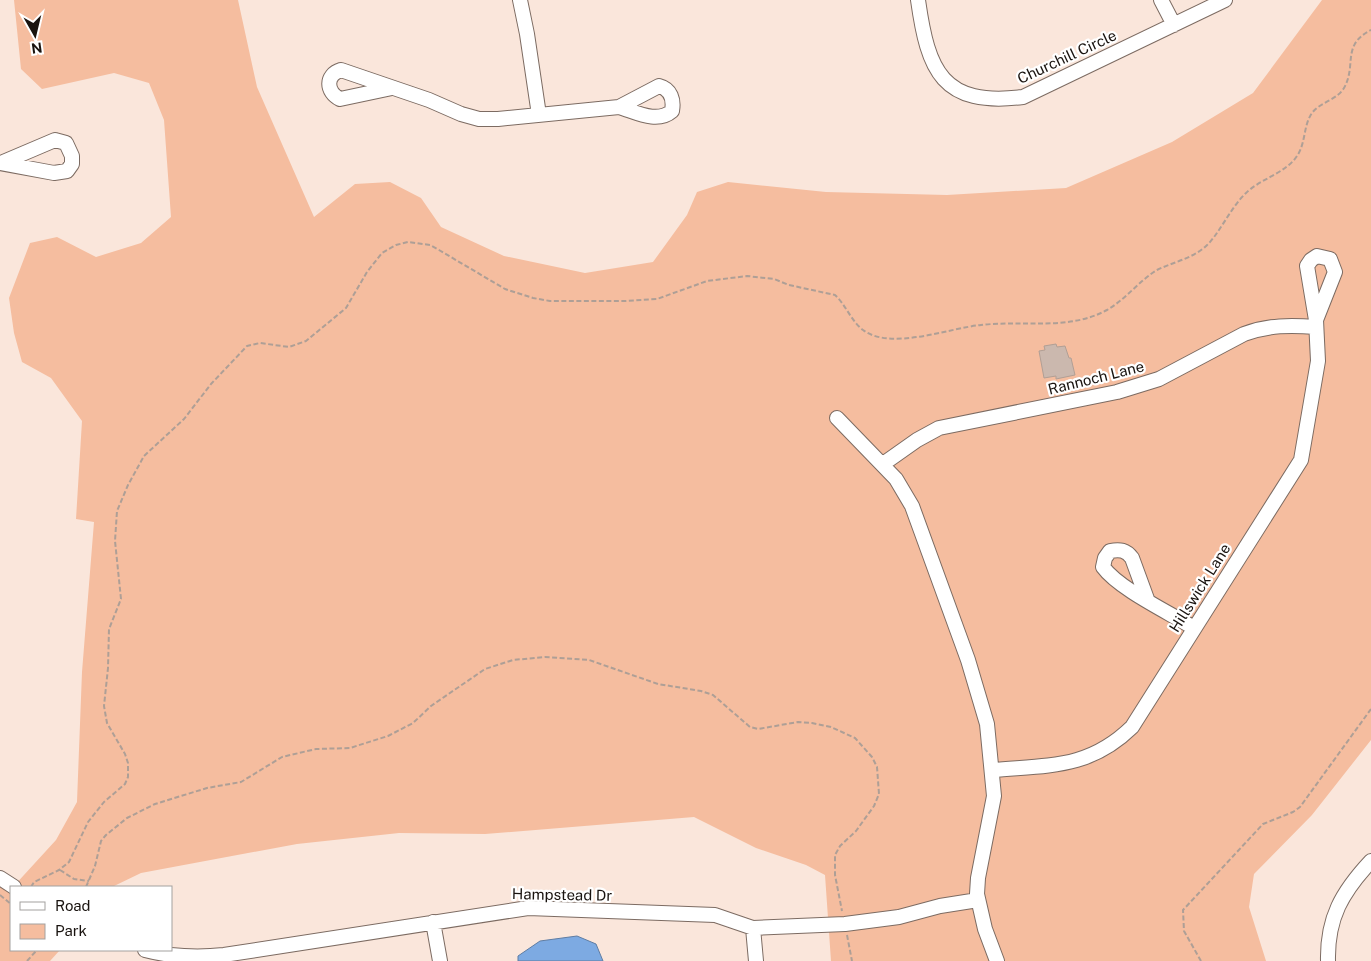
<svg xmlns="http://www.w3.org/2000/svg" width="1371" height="961" viewBox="0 0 1371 961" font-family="'Public Sans',sans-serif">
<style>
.green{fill:#f5bd9f}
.water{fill:#7daae2;stroke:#5f7da3}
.building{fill:#cbb8ae;stroke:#b19f95}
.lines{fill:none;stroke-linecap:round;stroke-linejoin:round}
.street-casing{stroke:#7c6b62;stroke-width:16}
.path{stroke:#ae9f96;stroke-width:2;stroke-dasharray:5 2.5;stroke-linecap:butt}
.street{stroke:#fff;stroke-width:14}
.labels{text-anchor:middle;stroke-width:4.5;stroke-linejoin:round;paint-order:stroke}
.street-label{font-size:15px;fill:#19130f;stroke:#fff}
</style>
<rect width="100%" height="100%" fill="#fae6db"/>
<path class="green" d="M 14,0 L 238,0 L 257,87 L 314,217 L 355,184 L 390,182 L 421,198 L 441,227 L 504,256 L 585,273 L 653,262 L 687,215 L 697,192 L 728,182 L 826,192 L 947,195 L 1066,188 L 1172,142 L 1253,93 L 1322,0 L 1371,0 L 1371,740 L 1312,815 L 1254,874 L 1249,907 L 1266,961 L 831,961 L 825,875 L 806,865 L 756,848 L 694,817 L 485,834 L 399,833 L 297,844 L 141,873 L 112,887 L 13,887 L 56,840 L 77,802 L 82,672 L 94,522 L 76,519 L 82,421 L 51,378 L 22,362 L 14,333 L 9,298 L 30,243 L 57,237 L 96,257 L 141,243 L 171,217 L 164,120 L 149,83 L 114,73 L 42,89 L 21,69 Z
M 0,886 L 11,889 L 11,950 L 60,950 L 50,961 L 0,961 Z"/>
<path class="water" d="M 577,936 L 596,944 L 603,961 L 518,961 L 518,956 L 540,941 Z"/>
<path class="building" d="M 1056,344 L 1057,347 L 1065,346 L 1069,358 L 1071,358 L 1075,375 L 1056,379 L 1056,376 L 1044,378 L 1039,351 L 1045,350 L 1044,346 Z"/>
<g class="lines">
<g class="street-casing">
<path id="street" d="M 520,0 L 527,34 L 539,115
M 918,0 C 928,71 942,107 1023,97 L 1225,0
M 1161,0 L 1174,25
M 392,88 L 340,99 C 326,92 325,75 341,70 L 429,100 L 461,114 L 479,119 L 498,119 L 619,107 L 659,86 C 671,89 674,100 672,111 C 657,124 636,112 619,107
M 0,163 L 54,173 L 67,171 L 72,164 L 72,156 L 66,143 L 55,140 L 1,163
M 837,418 L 896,479 L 912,506 L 968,660 L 987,724 L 994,796 L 978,878 L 977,894 L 985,929 L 997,961
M 883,464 L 917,440 L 939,428 L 1117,392 L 1159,379 L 1244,334 C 1269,325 1290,325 1316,327
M 1147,599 L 1132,558 C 1126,550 1120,549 1110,551 L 1105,558 L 1103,567 C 1119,589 1170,613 1194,628
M 993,770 C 1049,765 1089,769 1132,727 L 1301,460 L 1318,361 L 1316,320 L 1307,266 L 1311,260 L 1317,256 L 1330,259 L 1335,272 L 1316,320
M 0,878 L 14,887
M 433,922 L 440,961
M 753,928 L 756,961
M 145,950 C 172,957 196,958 224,955 L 528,908 L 715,915 L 753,928 L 845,924 L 899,917 L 940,906 L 978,900
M 1328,961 C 1327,918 1342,892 1371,861"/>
</g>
<path class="path" d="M 60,870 L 74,879 L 89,881
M 31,887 L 34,882 L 59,870 L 69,862 L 88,822 L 104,802 L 125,784 L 128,777 L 128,763 L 125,754 L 107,723 L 104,706 L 108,668 L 109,629 L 121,599 L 115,541 L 117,511 L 128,485 L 144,456 L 184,419 L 211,384 L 247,346 L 260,343 L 289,347 L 306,341 L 346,308 L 367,272 L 382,253 L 396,245 L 408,242 L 430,245 L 439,250 L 505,289 L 533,298 L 550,301 L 626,301 L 657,299 L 707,281 L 747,276 L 774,279 L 789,285 L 835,295 C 846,305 851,321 863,330 C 891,351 949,328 981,325 C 1023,320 1069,331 1107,310 C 1126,299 1139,281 1157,270 C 1173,262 1191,259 1205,247 C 1219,235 1230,208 1246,193 C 1260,179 1286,173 1297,156 C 1306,143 1303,126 1312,113 C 1320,102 1337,100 1344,88 C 1357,65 1341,45 1371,30
M 86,887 L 95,866 L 101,841 L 106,835 L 127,818 L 155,804 L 207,788 L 241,782 L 282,757 L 316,749 L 350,748 L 388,736 L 413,723 L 431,706 L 485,669 L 513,660 L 545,657 L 589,660 L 658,684 L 701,691 L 713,695 L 750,727 L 758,729 L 798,722 L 812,723 L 831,727 L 855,738 L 872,757 L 877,767 L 879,794 L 874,806 L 856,831 L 840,846 L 835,855 L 835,875 L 842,911
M 0,895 L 11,904
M 847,935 L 852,961
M 27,961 L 37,950
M 1201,961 L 1184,931 L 1183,910 L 1263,824 L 1293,812 L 1300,807 L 1371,709"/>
<use href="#street" class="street"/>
</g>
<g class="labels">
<g class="street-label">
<text transform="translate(1067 57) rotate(-25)" y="5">Churchill Circle</text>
<text transform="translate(1096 378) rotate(-14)" y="5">Rannoch Lane</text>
<text transform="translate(1200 588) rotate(-58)" y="5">Hillswick Lane</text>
<text transform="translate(562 895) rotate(1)" y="5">Hampstead Dr</text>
</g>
</g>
<rect x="10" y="886" width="162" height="65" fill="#ffffff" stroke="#a3a19f"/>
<rect x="20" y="902" width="25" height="8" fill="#ffffff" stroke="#a3a19f"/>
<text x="55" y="911" font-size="15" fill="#19130f">Road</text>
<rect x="20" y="924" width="25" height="15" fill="#f5bd9f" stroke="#a3a19f"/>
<text x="55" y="936" font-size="15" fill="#19130f">Park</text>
<g transform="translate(35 35) rotate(172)" stroke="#ffffff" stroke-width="4" paint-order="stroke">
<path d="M0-4L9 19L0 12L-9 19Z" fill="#19130f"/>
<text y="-8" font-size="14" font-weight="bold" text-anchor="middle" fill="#19130f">N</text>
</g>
</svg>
